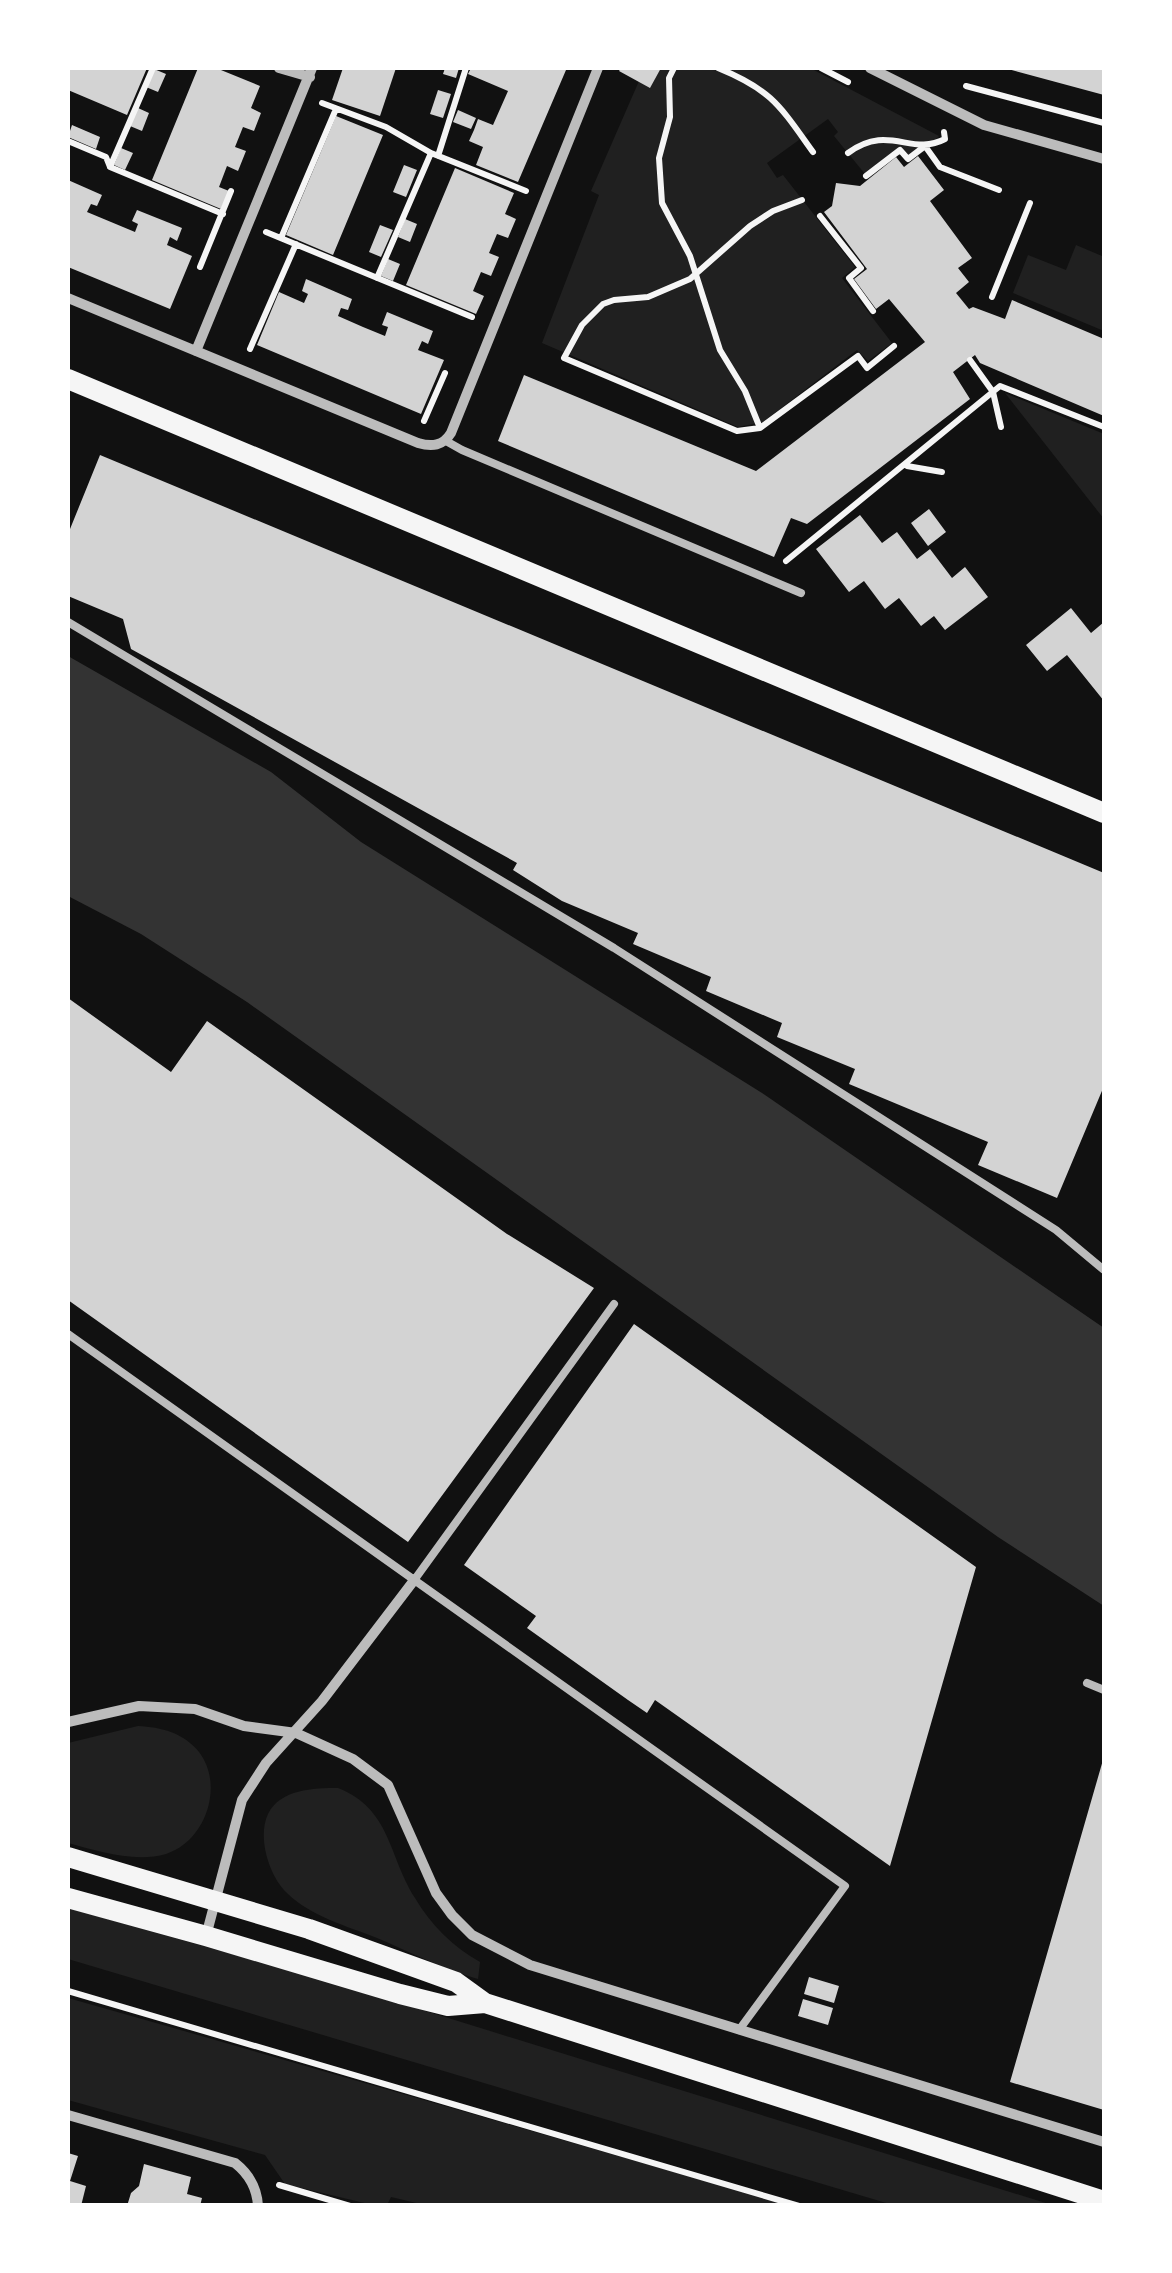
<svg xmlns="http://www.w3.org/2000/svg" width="1172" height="2273" viewBox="0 0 1172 2273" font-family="Raleway,sans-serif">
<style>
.green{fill:#202020}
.water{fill:#333}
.building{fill:#d3d3d3}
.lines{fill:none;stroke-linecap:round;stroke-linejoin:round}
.path{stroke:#f5f5f5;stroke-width:6}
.service{stroke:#bcbcbc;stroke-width:8}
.minor{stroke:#bcbcbc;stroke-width:10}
.secondary{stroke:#f5f5f5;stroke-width:20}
</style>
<rect width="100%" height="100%" fill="#111"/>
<path class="green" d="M 661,68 L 810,68 L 939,136 L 923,153 L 919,149 L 905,159 L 898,150 L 865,174 L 834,136 L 838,132 L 828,119 L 767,163 L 777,178 L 783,175 L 855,267 L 842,278 L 892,343 L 868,361 L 857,350 L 763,422 L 738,427 L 542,343 L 599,195 L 591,191 L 639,81 L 650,87 Z
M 1076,245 L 1102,256 L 1104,252 L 1104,331 L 1013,293 L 1028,255 L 1066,270 Z
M 1005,393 L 1104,434 L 1104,519 Z
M 138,1726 C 161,1727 184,1733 199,1752 C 225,1786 205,1842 166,1854 C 135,1863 97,1851 68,1843 L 68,1743 Z
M 338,1788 C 391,1809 388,1855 415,1898 C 431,1925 453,1947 480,1962 L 478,1979 C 443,1969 410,1952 377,1938 C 347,1926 310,1916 287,1893 C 269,1876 257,1837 268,1814 C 280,1789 314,1788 338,1788 Z
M 68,1908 L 332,1982 L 1052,2205 L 893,2205 L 68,1959 Z
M 68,1998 L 163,2025 L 789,2205 L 429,2206 L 391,2197 L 387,2205 L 377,2206 L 285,2184 L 265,2155 L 68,2100 Z"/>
<path class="water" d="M 68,656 L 271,772 L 361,842 L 765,1095 L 1104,1328 L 1104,1606 L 998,1537 L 247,1002 L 141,934 L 68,896 Z"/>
<path class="building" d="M 68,68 L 147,68 L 127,115 L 68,90 Z
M 198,68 L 216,68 L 260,86 L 251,108 L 261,113 L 254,131 L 243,127 L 235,147 L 246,151 L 238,171 L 227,166 L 219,187 L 229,191 L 221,209 L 152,180 Z
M 343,68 L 396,68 L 380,116 L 332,100 Z
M 445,68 L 459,68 L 456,78 L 443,74 Z
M 471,68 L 566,70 L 518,182 L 476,165 L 483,147 L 469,141 L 474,130 L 478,119 L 493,125 L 508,91 L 468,74 Z
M 621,68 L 661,68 L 650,88 L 619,71 Z
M 1009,68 L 1104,68 L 1104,95 L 1008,69 Z
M 154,69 L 166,74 L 158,92 L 146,87 Z
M 438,90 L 451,94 L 443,118 L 430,114 Z
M 138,108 L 149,113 L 142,131 L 130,126 Z
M 458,110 L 476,118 L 471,129 L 453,122 Z
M 336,116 L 383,135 L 333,255 L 286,235 Z
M 72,125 L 100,137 L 96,149 L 68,137 Z
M 121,148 L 133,153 L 125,170 L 114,165 Z
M 918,156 L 944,190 L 930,201 L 972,258 L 958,268 L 969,282 L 956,293 L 969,309 L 973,307 L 1005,319 L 1012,300 L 1104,339 L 1104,416 L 980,363 L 975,355 L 953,372 L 970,399 L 807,524 L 791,518 L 774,557 L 498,441 L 524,375 L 756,471 L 925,342 L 889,299 L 876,309 L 854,279 L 867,269 L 824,212 L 832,206 L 836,183 L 860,186 L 896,157 L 904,167 Z
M 404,165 L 417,170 L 406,197 L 393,192 Z
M 455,168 L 514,193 L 505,214 L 516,219 L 508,238 L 497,234 L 489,253 L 499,257 L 491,276 L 481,272 L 473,291 L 484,296 L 476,314 L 406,285 Z
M 68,180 L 102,195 L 97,206 L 91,204 L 87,212 L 135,232 L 138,224 L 132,221 L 137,210 L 182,228 L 177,241 L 170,237 L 167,245 L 192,256 L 170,309 L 68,267 Z
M 405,219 L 417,224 L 410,242 L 398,237 Z
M 380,225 L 393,230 L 381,257 L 369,252 Z
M 388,259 L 400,264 L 393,281 L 381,276 Z
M 306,279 L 352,299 L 348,310 L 341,308 L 338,316 L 363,327 L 385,336 L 388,327 L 382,325 L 387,312 L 433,331 L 428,344 L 422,341 L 418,350 L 444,360 L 421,414 L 257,345 L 279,292 L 304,303 L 308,294 L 302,291 Z
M 100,455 L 1104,873 L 1104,1086 L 1057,1198 L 978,1165 L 988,1142 L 849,1084 L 855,1069 L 777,1037 L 782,1023 L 706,991 L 711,977 L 633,944 L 638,933 L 562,901 L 513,870 L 517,863 L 131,649 L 123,619 L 68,596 L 68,534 Z
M 929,509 L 946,532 L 928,546 L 911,523 Z
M 860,515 L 882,543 L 897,532 L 917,559 L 930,549 L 952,578 L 965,567 L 988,597 L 945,630 L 934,616 L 921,626 L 899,598 L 885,609 L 864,581 L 849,592 L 816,549 Z
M 1071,608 L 1091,633 L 1104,622 L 1104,701 L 1067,655 L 1047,671 L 1026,645 Z
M 68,998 L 171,1072 L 207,1021 L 507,1234 L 594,1288 L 408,1542 L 68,1300 Z
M 634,1324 L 976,1567 L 890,1866 L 655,1700 L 647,1713 L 628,1700 L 527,1628 L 536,1616 L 464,1565 Z
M 1103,1760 L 1104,1760 L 1104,2110 L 1010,2082 Z
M 809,1977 L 839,1986 L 834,2003 L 804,1994 Z
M 803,1999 L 833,2008 L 828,2025 L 798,2016 Z
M 68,2153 L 78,2156 L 70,2181 L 86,2186 L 81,2206 L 68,2206 Z
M 144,2164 L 191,2177 L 187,2194 L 202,2198 L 200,2206 L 127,2206 L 131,2193 L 139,2186 Z"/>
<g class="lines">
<path class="path" d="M 674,68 L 669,78 L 670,117 L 659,158 L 662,203 L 690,256 L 720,350 L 745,391 L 760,428
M 718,68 C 772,90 780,106 813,152
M 821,68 L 848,82
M 966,86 L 1104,123
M 322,103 L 386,127 L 431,153 L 526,191
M 68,141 L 106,157 L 110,167 L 223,214
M 848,153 C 889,123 911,157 945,139 L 944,132
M 438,156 L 466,68
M 110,167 L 153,68
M 866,176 L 900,150 L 908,159 L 925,146 L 940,167 L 999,190
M 802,200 L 773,211 L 750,226 L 690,279 L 648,297 L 614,300 L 603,304 L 582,325 L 564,358 L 737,431 L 760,428 L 858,356 L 867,368 L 894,346
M 820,216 L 861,268 L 849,278 L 873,311
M 266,232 L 472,317
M 281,238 L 336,109
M 200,267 L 231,191
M 377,278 L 431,153
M 992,297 L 1030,203
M 250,349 L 296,244
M 970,360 L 993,392 L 1001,427
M 424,421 L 445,373
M 907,466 L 942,472
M 786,561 L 1000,386 L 1104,427
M 68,1991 L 799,2206
M 279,2185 L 350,2206"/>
<path class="service" d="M 446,441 L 462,450 L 801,593
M 68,622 L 614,948 L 1056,1230 L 1104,1270
M 68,1334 L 845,1886 L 739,2030
M 415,1579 L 614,1304
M 1087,1683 L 1104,1690"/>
<path class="minor" d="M 279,68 L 310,77
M 870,68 L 984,125 L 1104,159
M 68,298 L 418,443 C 432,447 443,446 451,433 L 598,68
M 196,351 L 312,68
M 68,1722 L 139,1706 L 195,1709 L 244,1726 L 296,1733 L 353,1759 L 388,1785 L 436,1893 L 452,1915 L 472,1935 L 530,1965 L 1104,2142
M 206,1936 L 242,1800 L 266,1763 L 322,1701 L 415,1579
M 68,2115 L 235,2163 C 249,2174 257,2188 258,2206"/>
<path class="secondary" d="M 68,379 L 1104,813
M 68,1857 L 309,1929 L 456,1982 L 485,2003 L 1104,2201
M 68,1898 L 206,1936 L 400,1994 L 448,2006 L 485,2003"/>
</g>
<rect width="1172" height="2273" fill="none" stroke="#ffffff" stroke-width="140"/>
</svg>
